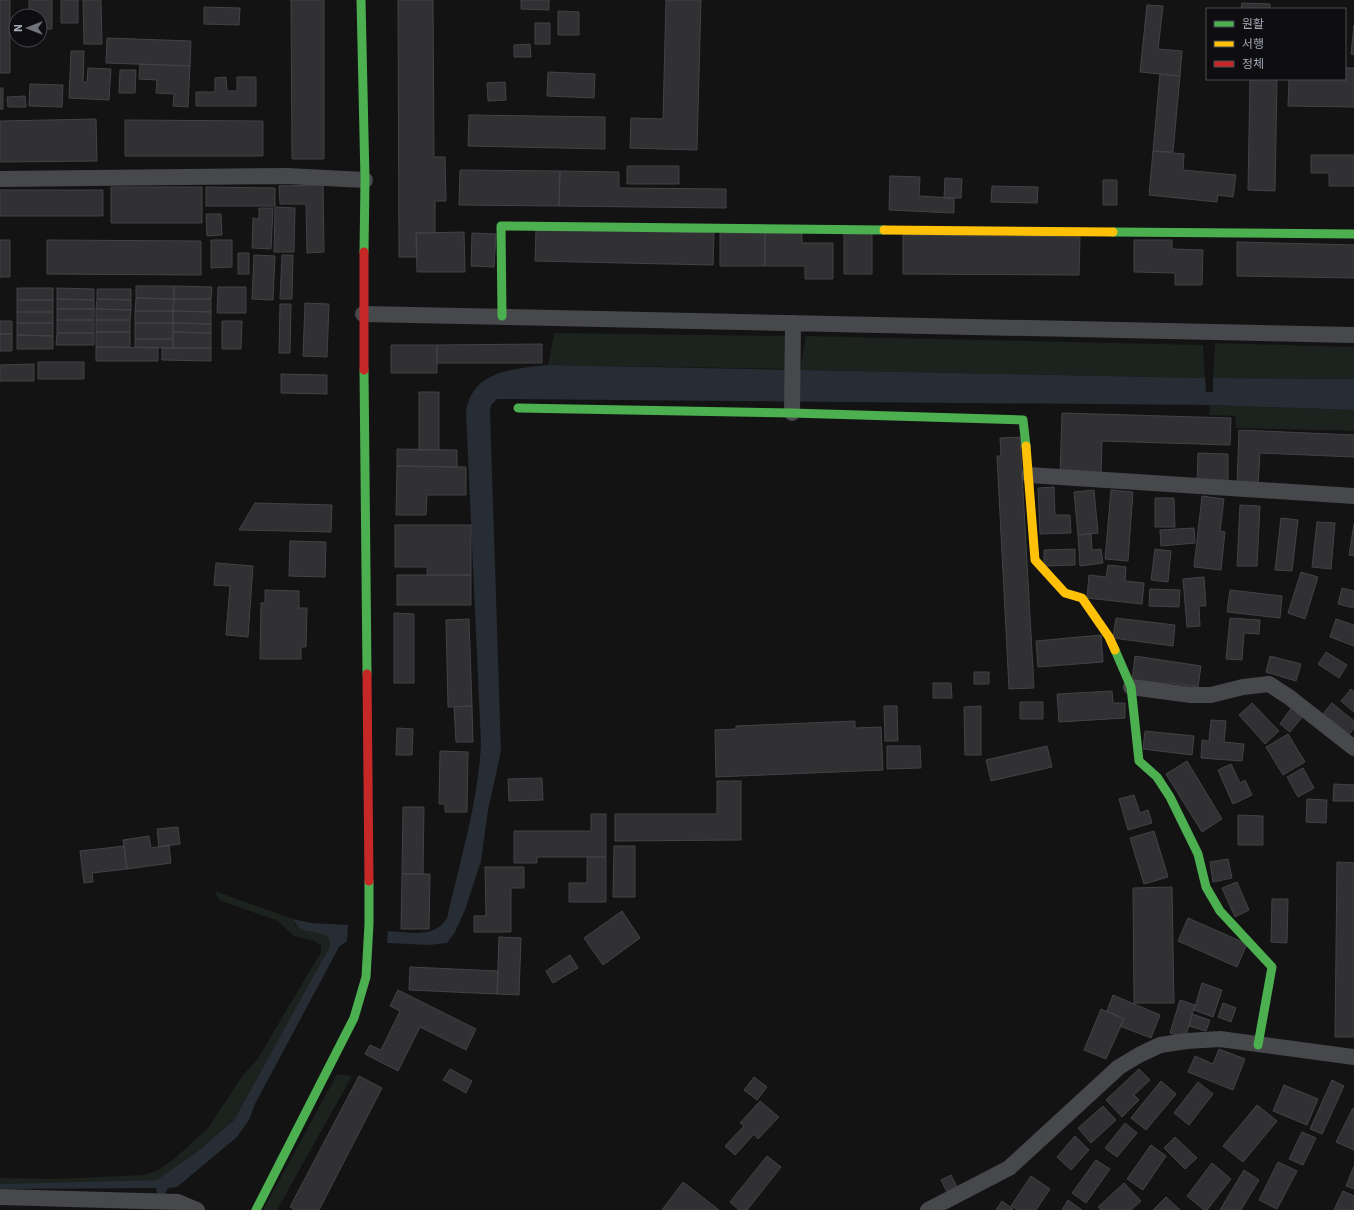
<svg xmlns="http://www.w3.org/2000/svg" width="1354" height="1210" viewBox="0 0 1354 1210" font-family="'IBM Plex Sans','Noto Sans KR',sans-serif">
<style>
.green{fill:#1c221d}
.water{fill:#272d35}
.building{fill:#313133;stroke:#424347}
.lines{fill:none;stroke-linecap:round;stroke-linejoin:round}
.street{stroke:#47484c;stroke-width:16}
.fast{stroke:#4caf50;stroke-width:9}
.slow{stroke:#ffc107;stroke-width:9}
.jam{stroke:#c62828;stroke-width:9}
</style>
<rect width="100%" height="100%" fill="#131313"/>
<path class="green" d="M 554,333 L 786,336 L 788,369 L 548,365 Z
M 806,336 L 1203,345 L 1205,378 L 800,370 Z
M 1215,343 L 1354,347 L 1354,379 L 1213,378 Z
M 1210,405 L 1354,410 L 1354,431 L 1236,428 L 1235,416 L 1209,415 Z
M 215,891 L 293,919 L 296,926 L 321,933 L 329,938 L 330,946 L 234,1120 L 198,1151 L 164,1175 L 156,1180 L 0,1184 L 0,1178 L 55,1179 L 144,1175 L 158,1170 L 174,1159 L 207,1129 L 243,1075 L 257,1060 L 321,952 L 321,945 L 314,941 L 294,936 L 278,921 L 219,900 Z
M 337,1074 L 352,1076 L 277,1210 L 263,1210 Z"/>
<path class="water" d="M 548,365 L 1205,378 L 1206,392 L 1213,392 L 1213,378 L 1354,379 L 1354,410 L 1210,405 L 497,399 L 491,405 L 490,412 L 501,751 L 488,810 L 481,861 L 465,910 L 455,932 L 447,943 L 429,945 L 387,943 L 388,931 C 408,932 435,939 447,918 C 460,861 478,803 481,744 L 466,411 C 473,370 513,369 548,365 Z
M 293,919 L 311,923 L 348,925 L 347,941 L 339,947 L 255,1104 L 249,1120 L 237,1137 L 177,1187 L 168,1188 L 165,1194 L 157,1194 L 156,1188 L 0,1189 L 0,1184 L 156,1180 L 164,1175 L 198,1151 L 234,1120 L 330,946 L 329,938 C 314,927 301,937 293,919 Z"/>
<path class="building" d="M 0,0 L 10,0 L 10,73 L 0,73 Z
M 29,0 L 52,0 L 52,29 L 40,29 L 40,16 L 29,16 Z
M 61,0 L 78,0 L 78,23 L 61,23 Z
M 83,0 L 101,0 L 102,44 L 84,44 Z
M 291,0 L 324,0 L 324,159 L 292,159 Z
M 398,0 L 433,0 L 434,157 L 445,157 L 446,201 L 435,201 L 435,233 L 416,233 L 417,257 L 399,257 Z
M 521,0 L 549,0 L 549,10 L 521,9 Z
M 666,0 L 701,0 L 697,150 L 630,148 L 631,118 L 663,119 Z
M 1242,3 L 1270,4 L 1270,9 L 1241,9 Z
M 1147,5 L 1163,6 L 1158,49 L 1182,51 L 1180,76 L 1140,72 Z
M 204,7 L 240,8 L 239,25 L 204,24 Z
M 558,11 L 579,12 L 579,35 L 558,35 Z
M 535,23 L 550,23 L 550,44 L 535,44 Z
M 1354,25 L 1354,55 L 1351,54 Z
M 107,38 L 191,41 L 190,66 L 106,63 Z
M 530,44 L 531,57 L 514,57 L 514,45 Z
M 71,51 L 84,51 L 83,82 L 87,82 L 88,68 L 111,69 L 109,100 L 69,98 Z
M 140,64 L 190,66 L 188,107 L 173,106 L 174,94 L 156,93 L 157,80 L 139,79 Z
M 1345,68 L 1354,68 L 1354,107 L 1288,106 L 1289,79 L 1345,79 Z
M 120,70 L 136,70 L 135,93 L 119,93 Z
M 548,72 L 595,74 L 594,98 L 547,96 Z
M 1160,74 L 1180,76 L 1173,152 L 1153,151 Z
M 226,77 L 227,91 L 237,91 L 237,77 L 256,77 L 256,106 L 196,106 L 196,92 L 215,92 L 215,78 Z
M 1250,79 L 1277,79 L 1275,191 L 1248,190 Z
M 505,82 L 506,100 L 488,101 L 487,83 Z
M 30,84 L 63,85 L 62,107 L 29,106 Z
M 0,88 L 3,88 L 3,109 L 0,109 Z
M 25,96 L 26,107 L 8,107 L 7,97 Z
M 469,115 L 605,117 L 605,149 L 468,146 Z
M 96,119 L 97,161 L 0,162 L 0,121 Z
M 125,120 L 263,121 L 263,156 L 125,156 Z
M 1153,151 L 1184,154 L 1183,170 L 1236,175 L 1233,197 L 1218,195 L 1217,202 L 1149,195 Z
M 1311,155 L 1354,155 L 1354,186 L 1329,186 L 1329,173 L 1311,173 Z
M 627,166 L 679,166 L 679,184 L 627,184 Z
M 460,170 L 560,171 L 559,206 L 459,205 Z
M 560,171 L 619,172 L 619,188 L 726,189 L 726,208 L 559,206 Z
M 890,176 L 920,177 L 919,196 L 954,198 L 954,213 L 889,210 Z
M 945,178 L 962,179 L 961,198 L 944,198 Z
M 1103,180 L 1117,180 L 1117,205 L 1103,205 Z
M 323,185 L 324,252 L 307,253 L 306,204 L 280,204 L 279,186 Z
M 992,186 L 1038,187 L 1037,203 L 991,202 Z
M 111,187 L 202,187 L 202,223 L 111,223 Z
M 206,187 L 275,188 L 275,206 L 206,206 Z
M 0,190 L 103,190 L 103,216 L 0,216 Z
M 275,207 L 295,208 L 294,252 L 274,252 Z
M 259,208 L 273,208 L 271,249 L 252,248 L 253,218 L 259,219 Z
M 206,214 L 221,214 L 222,235 L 207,236 Z
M 536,229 L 714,233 L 713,265 L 535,261 Z
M 464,232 L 465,272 L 417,272 L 416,233 Z
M 472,233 L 496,234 L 494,267 L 471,266 Z
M 720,233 L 765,233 L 765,266 L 720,266 Z
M 765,233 L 802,233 L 802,243 L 833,243 L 833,279 L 805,279 L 805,266 L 765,266 Z
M 844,233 L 872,233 L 872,274 L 844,274 Z
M 903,235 L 1080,237 L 1079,275 L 903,274 Z
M 0,240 L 10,240 L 10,277 L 0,277 Z
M 47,240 L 201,241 L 201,275 L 47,274 Z
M 211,240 L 232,240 L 232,267 L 211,268 Z
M 1134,240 L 1172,240 L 1172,249 L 1203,250 L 1202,285 L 1175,285 L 1175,273 L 1134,272 Z
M 1237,242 L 1354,245 L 1354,278 L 1237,276 Z
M 238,253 L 249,253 L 249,274 L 238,274 Z
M 254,255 L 275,256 L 273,300 L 252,299 Z
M 282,255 L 293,255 L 292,299 L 280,299 Z
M 136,286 L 174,286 L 174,299 L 136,298 Z
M 174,286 L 212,287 L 211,299 L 174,299 Z
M 218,287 L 246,287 L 246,313 L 217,313 Z
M 17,288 L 53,288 L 53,300 L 17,300 Z
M 57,288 L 94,289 L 94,300 L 57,299 Z
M 97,289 L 131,289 L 131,300 L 97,299 Z
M 136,298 L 174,299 L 173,311 L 135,311 Z
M 57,299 L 94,300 L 94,309 L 57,309 Z
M 97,299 L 131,300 L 131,310 L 96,309 Z
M 174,299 L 211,299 L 211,312 L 173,311 Z
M 17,300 L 53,300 L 53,312 L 17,312 Z
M 305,303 L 329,304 L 327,357 L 303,356 Z
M 280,304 L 291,304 L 290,353 L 279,353 Z
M 57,309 L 94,309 L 94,320 L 57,320 Z
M 96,309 L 131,310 L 130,320 L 96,320 Z
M 135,311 L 173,311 L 173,323 L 135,323 Z
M 173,311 L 211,312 L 211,324 L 173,323 Z
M 17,312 L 53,312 L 53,323 L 17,323 Z
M 57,320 L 94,320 L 94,333 L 57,333 Z
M 96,320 L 130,320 L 130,332 L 96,332 Z
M 0,321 L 12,321 L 12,334 L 0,334 Z
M 222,321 L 242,321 L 241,349 L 222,349 Z
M 17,323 L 53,323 L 53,336 L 17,335 Z
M 135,323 L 173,323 L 173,339 L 135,339 Z
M 173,323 L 211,324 L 211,333 L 173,332 Z
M 96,332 L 130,332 L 130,347 L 96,347 Z
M 173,332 L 211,333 L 211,348 L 173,348 Z
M 57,333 L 94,333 L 94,345 L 56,345 Z
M 0,334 L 12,334 L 12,351 L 0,351 Z
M 17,335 L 53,336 L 53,349 L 17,349 Z
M 135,339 L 173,339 L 173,348 L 135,347 Z
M 542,344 L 542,363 L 437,363 L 437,345 Z
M 391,345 L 437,345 L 437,373 L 391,373 Z
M 96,347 L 158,348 L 158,361 L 96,361 Z
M 162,348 L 211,348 L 211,361 L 162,360 Z
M 38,362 L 84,362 L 84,379 L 38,379 Z
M 34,364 L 34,381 L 0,381 L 0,365 Z
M 281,374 L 327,375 L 327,394 L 281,393 Z
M 419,392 L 439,392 L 439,450 L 419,450 Z
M 1062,413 L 1231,418 L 1230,445 L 1102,441 L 1101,476 L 1060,475 Z
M 1239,430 L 1354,435 L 1354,457 L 1260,453 L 1258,486 L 1237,485 Z
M 1020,437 L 1034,688 L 1009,689 L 997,456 L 1001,456 L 1000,438 Z
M 397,449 L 457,450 L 457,467 L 397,466 Z
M 1198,453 L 1228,454 L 1228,482 L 1197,482 Z
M 397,466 L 466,467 L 466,495 L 427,495 L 426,515 L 396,515 Z
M 1054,487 L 1055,515 L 1070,515 L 1071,533 L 1040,534 L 1038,488 Z
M 1094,490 L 1098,533 L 1078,535 L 1074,492 Z
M 1111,490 L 1133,492 L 1128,561 L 1105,559 Z
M 1202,496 L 1224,499 L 1220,531 L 1225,532 L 1221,570 L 1194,567 Z
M 1155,498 L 1174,498 L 1175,527 L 1155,527 Z
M 255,503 L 332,505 L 331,532 L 239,530 Z
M 1240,505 L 1260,506 L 1257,566 L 1237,566 Z
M 1281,518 L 1298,520 L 1292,571 L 1275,570 Z
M 1317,522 L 1335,523 L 1331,569 L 1312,567 Z
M 1354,524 L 1354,556 L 1349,555 Z
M 395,525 L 471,525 L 471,575 L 427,575 L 427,567 L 395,567 Z
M 1194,528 L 1195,543 L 1161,546 L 1160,530 Z
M 1091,534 L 1092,550 L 1101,549 L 1103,563 L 1080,566 L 1078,535 Z
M 290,541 L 326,542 L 325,577 L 289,576 Z
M 1075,549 L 1075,565 L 1044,566 L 1044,550 Z
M 1155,549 L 1171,551 L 1168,582 L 1151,580 Z
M 216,563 L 253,566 L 248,637 L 226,635 L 230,586 L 214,585 Z
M 1108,565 L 1126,567 L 1125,581 L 1144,583 L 1142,604 L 1087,598 L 1089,575 L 1106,577 Z
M 1301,572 L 1318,577 L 1305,619 L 1288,613 Z
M 397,575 L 471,575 L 471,605 L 397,605 Z
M 1204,577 L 1206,606 L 1199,606 L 1200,626 L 1187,627 L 1183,579 Z
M 1342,588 L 1354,591 L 1354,608 L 1338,604 Z
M 1150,589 L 1180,590 L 1179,607 L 1149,606 Z
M 265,590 L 299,591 L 299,608 L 307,608 L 306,647 L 301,647 L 301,659 L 260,659 L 261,603 L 265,603 Z
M 1230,590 L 1282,596 L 1280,618 L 1227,612 Z
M 394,613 L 414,614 L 414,683 L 394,683 Z
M 1116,618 L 1175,625 L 1173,646 L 1113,638 Z
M 1230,618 L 1260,620 L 1259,634 L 1244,633 L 1242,660 L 1226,659 Z
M 469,619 L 472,706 L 448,707 L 446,620 Z
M 1336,619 L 1354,625 L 1354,646 L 1330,637 Z
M 1101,635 L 1103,662 L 1038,667 L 1036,641 Z
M 1326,652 L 1347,665 L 1339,678 L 1318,664 Z
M 1135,656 L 1201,666 L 1198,687 L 1170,683 L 1170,688 L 1132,681 Z
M 1270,656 L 1301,664 L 1296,681 L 1266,672 Z
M 974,672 L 989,672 L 989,684 L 974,684 Z
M 933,683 L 951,683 L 952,698 L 933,698 Z
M 1351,689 L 1354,692 L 1354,712 L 1341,701 Z
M 1112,691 L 1113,703 L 1125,703 L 1125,718 L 1059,722 L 1057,694 Z
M 1020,702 L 1043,702 L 1043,719 L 1020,719 Z
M 1252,703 L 1279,731 L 1265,744 L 1239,715 Z
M 1332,703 L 1354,721 L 1354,728 L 1348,736 L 1322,715 Z
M 472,706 L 473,742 L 456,742 L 454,707 Z
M 884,706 L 897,706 L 898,741 L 885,741 Z
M 981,706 L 981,755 L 965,755 L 964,707 Z
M 1292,707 L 1303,716 L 1290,732 L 1280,724 Z
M 1211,720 L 1226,721 L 1224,742 L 1244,744 L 1242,761 L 1201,758 L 1202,740 L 1209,741 Z
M 855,721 L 855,728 L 881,727 L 883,770 L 716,777 L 715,730 L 736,729 L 736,726 Z
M 397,728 L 413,729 L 412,755 L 396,755 Z
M 1145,731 L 1194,736 L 1192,755 L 1143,749 Z
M 1288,734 L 1305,762 L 1283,775 L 1266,747 Z
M 887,746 L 920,746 L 921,768 L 887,769 Z
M 1047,746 L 1052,767 L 991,781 L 986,760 Z
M 440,751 L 468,752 L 467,812 L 445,812 L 445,804 L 439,804 Z
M 1187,761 L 1222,819 L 1202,832 L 1166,774 Z
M 1231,764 L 1240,783 L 1245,780 L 1252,795 L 1233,804 L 1218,770 Z
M 1303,768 L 1314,788 L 1298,797 L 1287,777 Z
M 542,778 L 543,800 L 509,801 L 508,779 Z
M 717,781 L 741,781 L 741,840 L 615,841 L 615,814 L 717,814 Z
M 1334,784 L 1354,785 L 1354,801 L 1333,801 Z
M 1134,795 L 1140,813 L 1148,810 L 1152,823 L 1128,830 L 1119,799 Z
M 1307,799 L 1327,800 L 1326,823 L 1306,822 Z
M 403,807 L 424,807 L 423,874 L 402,874 Z
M 591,814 L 606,814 L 606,857 L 537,857 L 537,863 L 514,863 L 514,831 L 591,831 Z
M 1238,815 L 1263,816 L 1263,845 L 1238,845 Z
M 178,827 L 180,844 L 159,847 L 157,829 Z
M 1154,831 L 1168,877 L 1144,884 L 1130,838 Z
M 149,836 L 151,848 L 169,845 L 171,863 L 127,869 L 123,840 Z
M 124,846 L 127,869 L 92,873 L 93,882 L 84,883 L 80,851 Z
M 614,846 L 635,846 L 635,897 L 613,897 Z
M 587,857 L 606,857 L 606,902 L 569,902 L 569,883 L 587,883 Z
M 1228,859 L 1232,878 L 1213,882 L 1210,862 Z
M 1337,862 L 1354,863 L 1354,1037 L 1335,1037 Z
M 485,867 L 524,867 L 524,888 L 511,888 L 511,932 L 474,932 L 474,916 L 486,916 Z
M 402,874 L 430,874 L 429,929 L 401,929 Z
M 1237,882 L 1249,910 L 1235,917 L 1222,888 Z
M 1172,887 L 1174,1003 L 1134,1003 L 1133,888 Z
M 1272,899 L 1288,899 L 1287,943 L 1271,942 Z
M 622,911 L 640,938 L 603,965 L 584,938 Z
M 1188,918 L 1247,944 L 1237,967 L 1178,941 Z
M 499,937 L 521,938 L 519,995 L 497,994 Z
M 570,955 L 578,968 L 553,983 L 546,971 Z
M 410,967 L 498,971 L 497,994 L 409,990 Z
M 1202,983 L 1222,990 L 1213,1017 L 1194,1010 Z
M 398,990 L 476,1029 L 466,1050 L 420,1027 L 398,1071 L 365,1054 L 370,1045 L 381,1050 L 400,1011 L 390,1006 Z
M 1113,995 L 1160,1015 L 1151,1038 L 1120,1026 L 1124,1019 L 1107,1011 Z
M 1180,1000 L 1195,1005 L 1185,1038 L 1170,1033 Z
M 1223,1003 L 1236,1008 L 1231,1022 L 1218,1017 Z
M 1101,1009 L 1124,1019 L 1106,1059 L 1084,1050 Z
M 1192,1014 L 1210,1020 L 1206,1031 L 1189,1026 Z
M 1219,1049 L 1245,1059 L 1233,1090 L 1188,1072 L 1195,1056 L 1213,1064 Z
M 450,1069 L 472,1081 L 466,1093 L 443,1080 Z
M 1139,1069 L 1150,1080 L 1134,1095 L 1139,1100 L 1122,1117 L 1106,1100 Z
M 359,1076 L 382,1088 L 319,1210 L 295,1210 L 290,1207 Z
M 754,1077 L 767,1087 L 757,1100 L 744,1090 Z
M 1332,1080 L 1344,1086 L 1322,1134 L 1310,1129 Z
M 1161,1081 L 1176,1094 L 1146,1130 L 1131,1118 Z
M 1198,1082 L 1213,1094 L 1189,1125 L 1174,1113 Z
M 1284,1085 L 1318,1099 L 1307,1125 L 1273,1111 Z
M 760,1101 L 779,1117 L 758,1139 L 754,1134 L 735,1155 L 725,1146 L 744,1126 L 740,1123 Z
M 1257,1105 L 1277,1121 L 1243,1162 L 1223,1146 Z
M 1103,1106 L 1116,1120 L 1091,1143 L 1078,1128 Z
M 1353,1108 L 1354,1109 L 1354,1150 L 1336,1142 Z
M 1125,1123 L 1137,1133 L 1117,1157 L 1105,1148 Z
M 1302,1132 L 1316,1138 L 1303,1165 L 1289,1159 Z
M 1075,1136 L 1089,1150 L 1071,1170 L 1057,1157 Z
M 1175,1137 L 1197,1158 L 1185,1169 L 1164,1148 Z
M 1151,1145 L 1166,1156 L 1143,1190 L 1127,1179 Z
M 767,1156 L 781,1167 L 747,1210 L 739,1210 L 730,1202 Z
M 1096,1160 L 1110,1169 L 1086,1203 L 1072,1193 Z
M 1278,1162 L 1297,1171 L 1277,1209 L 1259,1200 Z
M 1212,1163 L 1231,1179 L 1207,1210 L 1204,1210 L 1187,1196 Z
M 1354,1166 L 1354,1189 L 1346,1186 Z
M 1244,1170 L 1259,1180 L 1241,1210 L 1220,1210 Z
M 951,1175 L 958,1189 L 948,1194 L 941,1180 Z
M 1031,1176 L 1050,1189 L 1036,1210 L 1018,1210 L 1011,1206 Z
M 683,1182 L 719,1210 L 662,1210 Z
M 1124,1183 L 1141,1201 L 1131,1210 L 1101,1210 L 1098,1207 Z
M 1343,1191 L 1354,1196 L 1354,1210 L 1334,1210 Z
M 1166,1197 L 1180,1210 L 1153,1210 Z
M 1068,1200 L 1082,1210 L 1062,1210 Z
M 1002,1201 L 1013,1209 L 1012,1210 L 996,1210 Z"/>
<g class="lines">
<path class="street" d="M 0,179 L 287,176 L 365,180
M 363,314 L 1354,335
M 792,413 L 793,323
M 1029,475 L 1354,496
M 1131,687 L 1191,695 L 1211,695 L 1243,687 L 1269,684 L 1289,697 L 1354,748
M 0,1197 L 178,1202 L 197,1210
M 928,1210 L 1009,1168 L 1119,1067 L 1139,1055 L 1160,1045 L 1187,1041 L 1220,1039 L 1354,1057"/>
<path class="fast" d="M 361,0 L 365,180 L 364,252
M 1113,232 L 1354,234
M 502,316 L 501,226 L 884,230
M 364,370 L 367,674
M 518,408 L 792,413 L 1023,420 L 1026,446
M 1115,650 L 1131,687 L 1139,761 L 1157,777 L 1170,797 L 1198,854 L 1206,887 L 1220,911 L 1272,967 L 1258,1045
M 256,1210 L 354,1018 L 366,977 L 369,924 L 369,881"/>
<path class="slow" d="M 884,230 L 1113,232
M 1026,446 L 1035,560 L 1065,593 L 1082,598 L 1109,637 L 1115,650"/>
<path class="jam" d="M 364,370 L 364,252
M 367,674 L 369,881"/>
</g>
<rect x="1206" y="8" width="140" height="72" fill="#0e0d0f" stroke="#4a4b51"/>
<rect x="1214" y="21" width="20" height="6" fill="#4caf50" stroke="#4a4b51"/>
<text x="1242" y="28" font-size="12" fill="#a4a8b5">원활</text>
<rect x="1214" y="41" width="20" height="6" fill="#ffc107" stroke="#4a4b51"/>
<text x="1242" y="48" font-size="12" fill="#a4a8b5">서행</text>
<rect x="1214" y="61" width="20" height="6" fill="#c62828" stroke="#4a4b51"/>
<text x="1242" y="68" font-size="12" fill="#a4a8b5">정체</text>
<g transform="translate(28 28) rotate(270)"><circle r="19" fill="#0e0d0f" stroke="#4a4b51"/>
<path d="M0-3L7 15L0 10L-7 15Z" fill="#71747c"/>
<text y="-6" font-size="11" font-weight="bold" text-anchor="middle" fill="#a4a8b5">N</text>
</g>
</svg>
